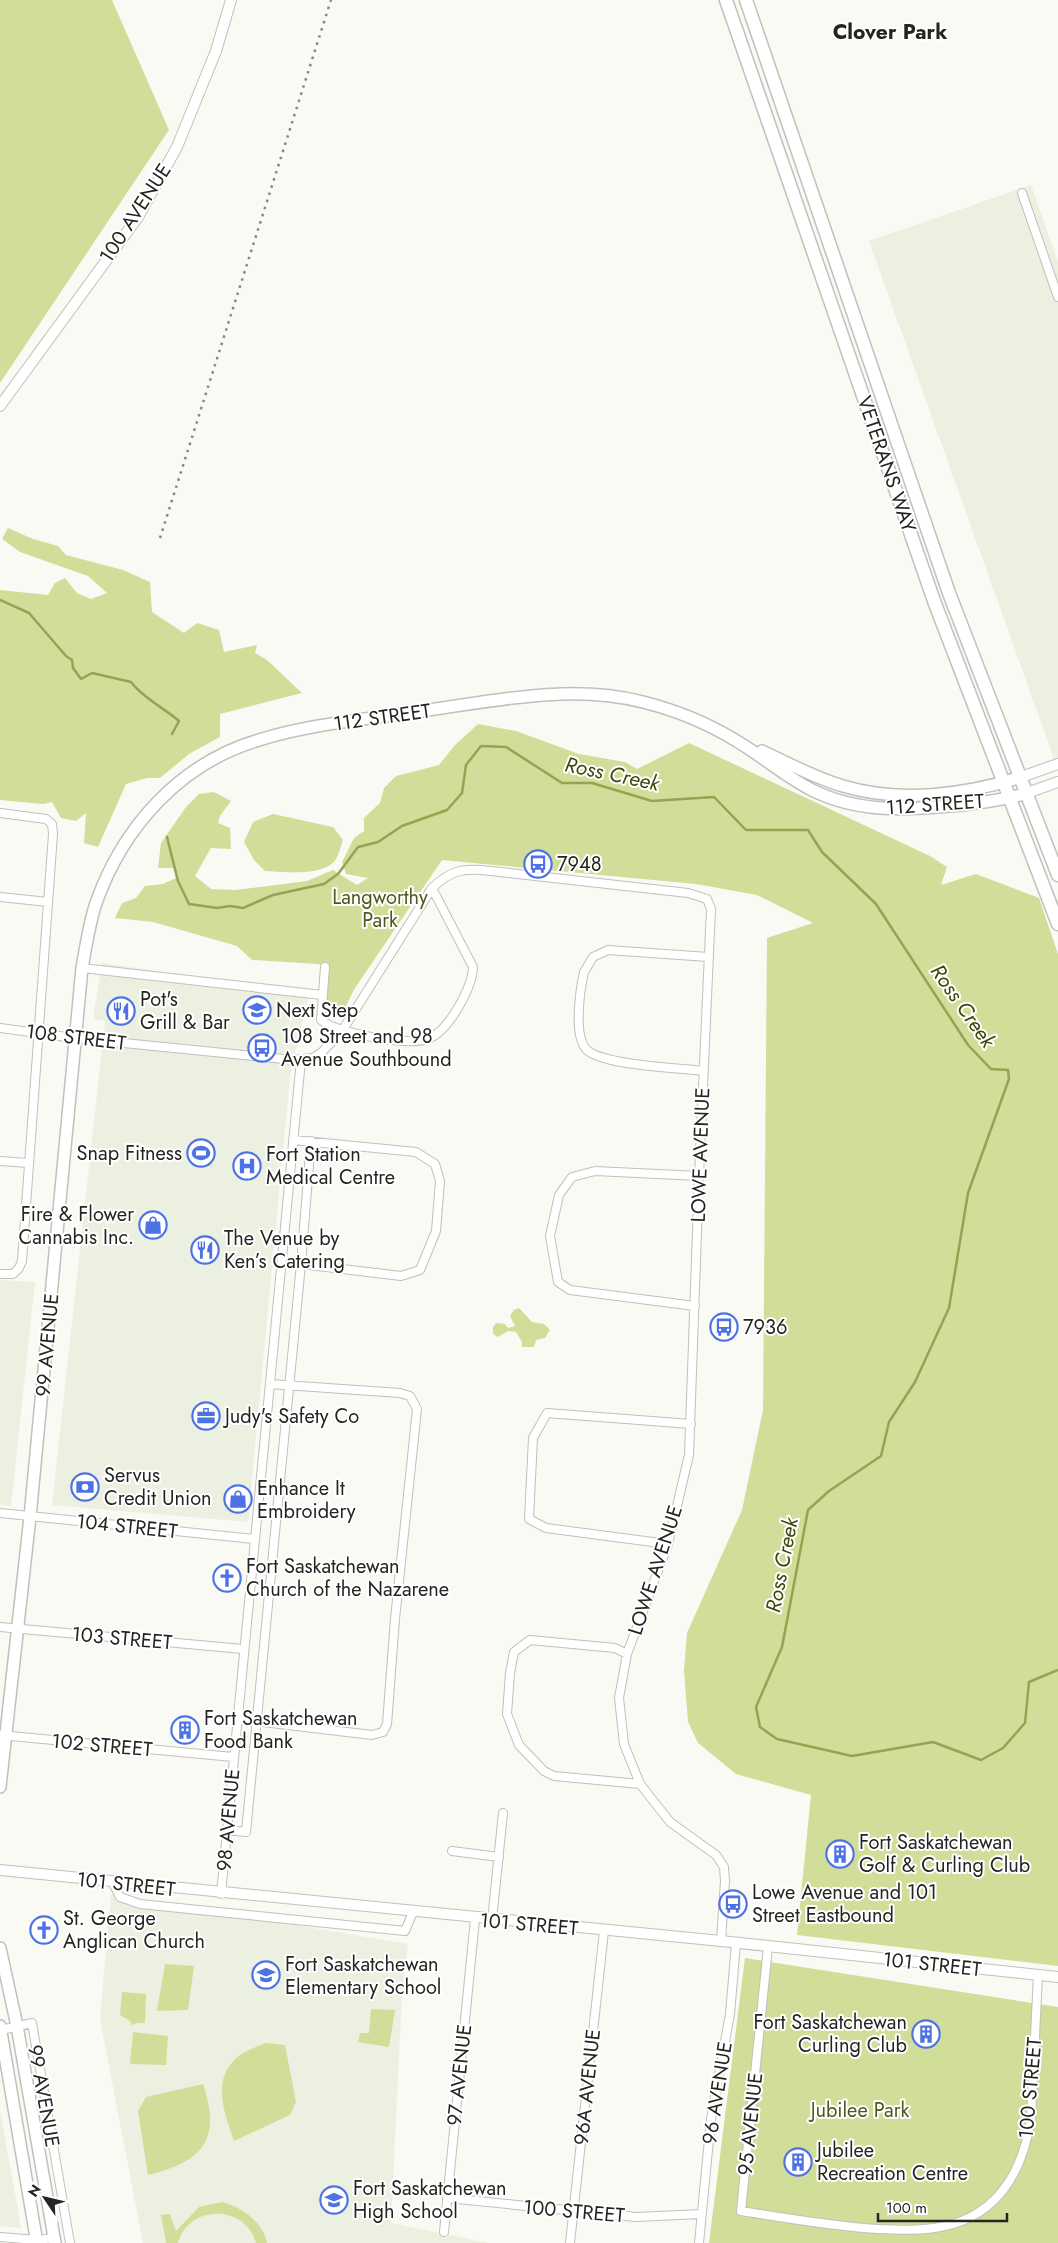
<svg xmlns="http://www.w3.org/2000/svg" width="1058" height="2243" viewBox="0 0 1058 2243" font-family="Jost,sans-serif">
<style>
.built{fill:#ecf0e1}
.green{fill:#d1de99}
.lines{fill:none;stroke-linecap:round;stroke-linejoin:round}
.stream{stroke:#95a352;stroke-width:2.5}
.minor-casing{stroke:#c0c1ba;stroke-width:10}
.tertiary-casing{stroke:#c0c1ba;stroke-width:12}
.secondary-casing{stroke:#c0c1ba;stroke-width:14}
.primary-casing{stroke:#c0c1ba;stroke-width:15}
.minor{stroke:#fff;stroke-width:8}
.tertiary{stroke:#fff;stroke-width:10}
.secondary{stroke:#fff;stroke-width:11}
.primary{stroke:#fff;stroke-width:12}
.rail{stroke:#878883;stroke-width:2.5;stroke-dasharray:2.5 5;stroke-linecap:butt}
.labels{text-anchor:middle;stroke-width:4;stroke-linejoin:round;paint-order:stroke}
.street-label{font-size:20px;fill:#242522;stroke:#fff}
.poi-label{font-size:20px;fill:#242522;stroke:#fff;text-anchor:start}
.park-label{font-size:20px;fill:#4e571c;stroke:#fff}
.neighbourhood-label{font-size:21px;font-weight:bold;fill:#242522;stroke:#fff}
.water-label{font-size:21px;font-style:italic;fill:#3e4707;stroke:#fff}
</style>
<rect width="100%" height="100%" fill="#f8faf3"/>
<path class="built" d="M 1031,185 L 1058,262 L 1058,770 L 869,241 Z
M 102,963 L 309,994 L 290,1076 L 248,1522 L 52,1505 L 105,1021 L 93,1019 Z
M 0,1280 L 35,1282 L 11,1506 L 0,1505 Z
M 111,1894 L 408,1944 L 402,1993 L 391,2223 L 488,2243 L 143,2243 L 100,2019 Z
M 0,2109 L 21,2228 L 0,2226 Z"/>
<path class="green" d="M 0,0 L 112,0 L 169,130 L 0,383 Z
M 8,528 L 33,539 L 58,546 L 66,555 L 123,570 L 150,582 L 152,612 L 184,633 L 197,623 L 219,630 L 224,652 L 257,645 L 255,653 L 267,660 L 302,693 L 220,714 L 220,737 L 189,754 L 160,778 L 147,778 L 126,784 L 98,847 L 84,843 L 86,813 L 76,821 L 61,818 L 52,802 L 43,804 L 0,800 L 0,590 L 48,595 L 55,583 L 65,578 L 77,593 L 91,599 L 107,593 L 88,576 L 20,552 L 2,539 Z
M 478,724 L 516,731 L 579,754 L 625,762 L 637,769 L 689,743 L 930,856 L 947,867 L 941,885 L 976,874 L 1039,898 L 1058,954 L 1058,1966 L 797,1935 L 811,1795 L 736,1774 L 698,1743 L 688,1722 L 684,1671 L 687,1633 L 742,1510 L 763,1410 L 767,938 L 813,923 L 757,895 L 696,884 L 442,860 L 355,988 L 341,1016 L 324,1009 L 326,966 L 318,964 L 252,960 L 237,946 L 153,922 L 115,918 L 122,903 L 136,898 L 145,886 L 163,884 L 176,878 L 173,868 L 158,868 L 161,843 L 186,807 L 199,794 L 214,792 L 231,801 L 220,816 L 218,823 L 230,828 L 231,849 L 211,848 L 195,876 L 211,889 L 235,890 L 307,881 L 333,870 L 357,885 L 368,878 L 346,874 L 342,862 L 354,838 L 364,831 L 364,818 L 380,803 L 384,788 L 396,776 L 439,765 L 455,745 Z
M 273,814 L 333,827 L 343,840 C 341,846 339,854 336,859 C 325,877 283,872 265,871 L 254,860 L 244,842 L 253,822 Z
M 519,1308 L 532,1322 L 544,1324 L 550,1330 L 545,1338 L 536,1340 L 534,1347 L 522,1347 L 522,1342 L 516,1332 L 508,1331 L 498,1337 L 493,1334 L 493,1327 L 496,1323 L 505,1324 L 508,1328 L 515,1326 L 510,1316 L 514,1310 Z
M 745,1958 L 1058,2007 L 1058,2243 L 709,2243 Z
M 165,1964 L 194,1966 L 188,2010 L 157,2011 Z
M 122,1992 L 146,1994 L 145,2023 L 138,2023 L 132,2025 L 129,2020 L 120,2015 Z
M 371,2009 L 395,2010 L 389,2047 L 358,2042 L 360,2033 L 369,2033 Z
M 133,2032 L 168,2036 L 166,2065 L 130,2064 Z
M 265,2043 L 285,2045 L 296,2102 L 290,2115 L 234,2141 C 224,2112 210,2078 240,2055 C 247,2050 257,2047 265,2043 Z
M 203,2084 C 222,2139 203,2162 148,2175 L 138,2111 L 146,2097 Z
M 222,2202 C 242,2207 263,2222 267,2243 L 256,2243 C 245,2204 189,2204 178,2243 L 166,2243 L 161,2215 L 170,2214 L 176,2231 L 199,2207 Z"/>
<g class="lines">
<path class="stream" d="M 0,600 L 29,613 L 66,656 L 72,660 L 73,668 L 81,679 L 92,673 L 131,682 C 143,698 164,708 179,721 L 172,734
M 167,837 L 178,881 L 189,904 L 217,908 L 230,906 L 243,908 L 273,895 L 324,884 L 338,874 L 358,847 L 378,842 L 402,826 L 447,810 L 462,793 L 466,765 L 481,746 L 506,747 L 562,783 L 592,783 L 652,801 L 714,797 L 746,830 L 808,830 L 822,852 L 876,904 L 968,1045 L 991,1069 L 1008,1070 L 1009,1079 L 968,1193 L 949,1308 L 915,1382 L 889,1422 L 881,1456 L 829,1491 L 808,1510 L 782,1647 L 756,1707 L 760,1727 L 777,1739 L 852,1756 L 933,1742 L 981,1760 L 1003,1748 L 1025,1723 L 1029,1682 L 1058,1670"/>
<g class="minor-casing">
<path id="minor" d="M 1022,193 L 1058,297
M 0,813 L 46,819 L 52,824 L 53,834 L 22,1261 L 19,1268 L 13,1274 L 0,1274
M 0,897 L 48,902
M 325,967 L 321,1020 C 338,1034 408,1046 428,1039 C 449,1031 472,988 473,967 L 432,888
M 82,968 L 322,995
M 0,1028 L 74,1038 L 294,1060 L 313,1058 L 322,1052 L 342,1031 L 432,888 C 452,869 464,868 491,871 L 688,893 L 707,899 L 711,909 L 699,1176 L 689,1455 L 668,1544 L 627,1654 L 619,1698 L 624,1744 L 640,1784 L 670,1822 L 716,1855 L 724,1867 L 725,1881 L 721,1941
M 703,1071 C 678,1068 603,1065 587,1050 C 573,1037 580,990 584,972 L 593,957 L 608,950 L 708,957
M 293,1140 L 416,1152 L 435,1164 L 440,1181 L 436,1231 L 420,1270 L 401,1276 L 301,1264
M 0,1161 L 29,1163
M 695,1306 L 570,1290 L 558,1282 L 550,1236 L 559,1195 L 572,1177 L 595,1171 L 699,1176
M 0,1513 L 254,1539
M 668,1544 L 546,1528 L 529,1519 L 533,1438 L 547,1413 L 691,1424
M 0,1627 L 243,1649
M 627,1654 L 615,1648 L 530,1640 L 514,1652 L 510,1673 L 507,1714 L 519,1745 L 544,1771 L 554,1776 L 640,1784
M 237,1719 L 372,1735 L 383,1732 L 387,1724 L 395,1619 L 417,1409 L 410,1396 L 400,1393 L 270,1384
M 0,1735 L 233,1757
M 227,1830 L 246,1832 L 301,1264 L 311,1141
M 452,1851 L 499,1857
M 113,1883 L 120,1897 L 140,1904 L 405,1931 L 413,1912
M 221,1894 L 301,1060
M 492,1920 L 503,1813
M 768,1947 L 741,2211 C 786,2218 831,2226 877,2229 C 900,2230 923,2231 945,2226 C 1000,2214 1024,2168 1031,2117 L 1038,1975
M 1,2030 L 32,2023 L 70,2243
M 447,2198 L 636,2217 L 702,2214
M 444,2232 L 475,1919
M 0,2237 L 37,2240 L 54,2238
M 570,2243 L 604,1931
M 699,2243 L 711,2119 L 730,2014 L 736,1943"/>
</g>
<g class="tertiary-casing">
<path id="tertiary" d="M 0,406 L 138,217 L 177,147 L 216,51 L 231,0
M 1021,777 L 1058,764
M 1027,793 L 1058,782
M 0,1870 L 721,1941 L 1058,1977"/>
</g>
<g class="secondary-casing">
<path id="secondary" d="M 762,751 C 788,763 815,778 843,786 C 899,803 965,795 1021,777
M 0,1787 L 30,1517 L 82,968 C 86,946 89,924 96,903 C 123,827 180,763 259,740 C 313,723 372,719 428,710 C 500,700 571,684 643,702 C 675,710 707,723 735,740 C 761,755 783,775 810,789 C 858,814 910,810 962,805 C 984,802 1006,800 1027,793
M 0,1948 L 17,2026 L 55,2243
M 0,2026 L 37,2243"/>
</g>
<g class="primary-casing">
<path id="primary" d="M 726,0 L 934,601 L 1058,924
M 746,0 L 949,593 L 1058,875"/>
</g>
<use href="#minor" class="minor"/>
<use href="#tertiary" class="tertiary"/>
<use href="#secondary" class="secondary"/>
<use href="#primary" class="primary"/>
<path class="rail" d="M 160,538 L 331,0"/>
</g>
<defs>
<g id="bus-ring" transform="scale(1.4375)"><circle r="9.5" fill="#fff" stroke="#4d72e6" stroke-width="1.5"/><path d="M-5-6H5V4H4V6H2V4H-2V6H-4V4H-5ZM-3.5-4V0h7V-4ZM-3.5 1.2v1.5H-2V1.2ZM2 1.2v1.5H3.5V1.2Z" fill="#4d72e6"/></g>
<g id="school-ring" transform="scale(1.4375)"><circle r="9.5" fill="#fff" stroke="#4d72e6" stroke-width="1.5"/><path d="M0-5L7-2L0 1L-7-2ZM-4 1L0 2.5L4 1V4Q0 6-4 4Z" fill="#4d72e6"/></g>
<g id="restaurant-ring" transform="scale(1.4375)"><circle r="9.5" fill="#fff" stroke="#4d72e6" stroke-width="1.5"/><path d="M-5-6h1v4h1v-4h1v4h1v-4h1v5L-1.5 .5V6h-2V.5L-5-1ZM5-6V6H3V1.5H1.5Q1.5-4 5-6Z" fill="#4d72e6"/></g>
<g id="stadium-ring" transform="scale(1.4375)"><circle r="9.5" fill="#fff" stroke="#4d72e6" stroke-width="1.5"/><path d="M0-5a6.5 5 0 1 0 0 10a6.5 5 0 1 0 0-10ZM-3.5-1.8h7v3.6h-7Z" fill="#4d72e6"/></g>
<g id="hospital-ring" transform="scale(1.4375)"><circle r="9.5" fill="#fff" stroke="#4d72e6" stroke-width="1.5"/><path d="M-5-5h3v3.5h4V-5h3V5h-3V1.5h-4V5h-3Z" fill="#4d72e6"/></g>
<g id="shop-ring" transform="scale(1.4375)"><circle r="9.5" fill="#fff" stroke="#4d72e6" stroke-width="1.5"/><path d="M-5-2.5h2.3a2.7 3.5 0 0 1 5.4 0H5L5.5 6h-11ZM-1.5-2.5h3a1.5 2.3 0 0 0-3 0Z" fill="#4d72e6"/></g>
<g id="office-ring" transform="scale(1.4375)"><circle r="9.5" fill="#fff" stroke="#4d72e6" stroke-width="1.5"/><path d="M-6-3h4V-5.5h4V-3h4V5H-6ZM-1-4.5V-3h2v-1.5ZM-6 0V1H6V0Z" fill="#4d72e6"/></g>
<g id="bank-ring" transform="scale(1.4375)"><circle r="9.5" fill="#fff" stroke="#4d72e6" stroke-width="1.5"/><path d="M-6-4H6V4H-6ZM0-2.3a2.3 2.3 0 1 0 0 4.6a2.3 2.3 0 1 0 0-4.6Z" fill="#4d72e6"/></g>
<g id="church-ring" transform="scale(1.4375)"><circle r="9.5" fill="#fff" stroke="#4d72e6" stroke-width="1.5"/><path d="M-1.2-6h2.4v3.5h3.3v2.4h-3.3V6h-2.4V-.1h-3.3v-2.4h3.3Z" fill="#4d72e6"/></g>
<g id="building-ring" transform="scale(1.4375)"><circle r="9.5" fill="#fff" stroke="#4d72e6" stroke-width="1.5"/><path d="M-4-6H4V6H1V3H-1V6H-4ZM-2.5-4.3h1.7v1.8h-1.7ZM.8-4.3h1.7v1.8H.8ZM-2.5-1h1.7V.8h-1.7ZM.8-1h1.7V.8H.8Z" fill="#4d72e6"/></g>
</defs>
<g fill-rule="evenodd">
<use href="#bus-ring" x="538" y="864"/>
<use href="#school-ring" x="257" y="1010"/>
<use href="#restaurant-ring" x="121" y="1011"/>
<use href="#bus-ring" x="262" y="1048"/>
<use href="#stadium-ring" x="201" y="1153"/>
<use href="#hospital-ring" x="247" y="1166"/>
<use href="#shop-ring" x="153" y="1225"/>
<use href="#restaurant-ring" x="205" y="1250"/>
<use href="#bus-ring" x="724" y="1327"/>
<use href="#office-ring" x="206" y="1416"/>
<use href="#bank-ring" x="85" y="1487"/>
<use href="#shop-ring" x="238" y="1499"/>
<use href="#church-ring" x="227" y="1578"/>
<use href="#building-ring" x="185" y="1730"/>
<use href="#building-ring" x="840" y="1854"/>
<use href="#bus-ring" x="733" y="1904"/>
<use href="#church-ring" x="44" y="1930"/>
<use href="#school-ring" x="266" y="1975"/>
<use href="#building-ring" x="926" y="2034"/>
<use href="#building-ring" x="798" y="2162"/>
<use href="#school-ring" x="334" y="2200"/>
</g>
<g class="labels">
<g class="street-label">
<text transform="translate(135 213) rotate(-57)" y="7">100 AVENUE</text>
<text transform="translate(887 464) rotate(71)" y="7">VETERANS WAY</text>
<text transform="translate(382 717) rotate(-8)" y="7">112 STREET</text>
<text transform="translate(935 804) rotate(-4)" y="7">112 STREET</text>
<text transform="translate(76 1037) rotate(7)" y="7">108 STREET</text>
<text transform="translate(700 1155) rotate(-88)" y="7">LOWE AVENUE</text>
<text transform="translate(47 1345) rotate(-85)" y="7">99 AVENUE</text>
<text transform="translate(127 1526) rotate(6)" y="7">104 STREET</text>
<text transform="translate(655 1570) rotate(-72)" y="7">LOWE AVENUE</text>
<text transform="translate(122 1638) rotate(5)" y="7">103 STREET</text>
<text transform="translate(102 1745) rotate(5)" y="7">102 STREET</text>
<text transform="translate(228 1820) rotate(-85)" y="7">98 AVENUE</text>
<text transform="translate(126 1884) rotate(6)" y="7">101 STREET</text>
<text transform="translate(529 1924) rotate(5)" y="7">101 STREET</text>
<text transform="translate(932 1964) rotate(6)" y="7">101 STREET</text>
<text transform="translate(459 2075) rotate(-84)" y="7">97 AVENUE</text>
<text transform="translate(587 2087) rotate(-84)" y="7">96A AVENUE</text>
<text transform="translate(1030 2088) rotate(-85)" y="7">100 STREET</text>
<text transform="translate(717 2093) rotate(-81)" y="7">96 AVENUE</text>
<text transform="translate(44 2096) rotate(80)" y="7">99 AVENUE</text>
<text transform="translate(750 2124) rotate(-84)" y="7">95 AVENUE</text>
<text transform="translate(574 2211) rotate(5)" y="7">100 STREET</text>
</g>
<g class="poi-label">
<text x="557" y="871">7948</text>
<text x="140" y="1006">Pot's<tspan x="140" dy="23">Grill &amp; Bar</tspan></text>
<text x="276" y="1017">Next Step</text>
<text x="281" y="1043">108 Street and 98<tspan x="281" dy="23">Avenue Southbound</tspan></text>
<text x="182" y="1160" text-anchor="end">Snap Fitness</text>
<text x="266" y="1161">Fort Station<tspan x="266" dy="23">Medical Centre</tspan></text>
<text x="134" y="1221" text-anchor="end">Fire &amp; Flower<tspan x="134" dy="23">Cannabis Inc.</tspan></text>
<text x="224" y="1245">The Venue by<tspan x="224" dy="23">Ken’s Catering</tspan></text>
<text x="743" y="1334">7936</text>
<text x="225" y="1423">Judy's Safety Co</text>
<text x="104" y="1482">Servus<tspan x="104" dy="23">Credit Union</tspan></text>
<text x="257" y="1495">Enhance It<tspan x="257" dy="23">Embroidery</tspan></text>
<text x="246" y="1573">Fort Saskatchewan<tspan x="246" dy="23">Church of the Nazarene</tspan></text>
<text x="204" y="1725">Fort Saskatchewan<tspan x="204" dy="23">Food Bank</tspan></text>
<text x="859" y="1849">Fort Saskatchewan<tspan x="859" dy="23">Golf &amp; Curling Club</tspan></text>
<text x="752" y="1899">Lowe Avenue and 101<tspan x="752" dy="23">Street Eastbound</tspan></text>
<text x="63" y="1925">St. George<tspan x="63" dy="23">Anglican Church</tspan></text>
<text x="285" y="1971">Fort Saskatchewan<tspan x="285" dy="23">Elementary School</tspan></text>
<text x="907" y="2029" text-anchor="end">Fort Saskatchewan<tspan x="907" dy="23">Curling Club</tspan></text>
<text x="817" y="2157">Jubilee<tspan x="817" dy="23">Recreation Centre</tspan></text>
<text x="353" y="2195">Fort Saskatchewan<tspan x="353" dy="23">High School</tspan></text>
</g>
<g class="park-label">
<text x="380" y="904">Langworthy<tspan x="380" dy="23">Park</tspan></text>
<text x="860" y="2117">Jubilee Park</text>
</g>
<g class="neighbourhood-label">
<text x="890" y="39">Clover Park</text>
</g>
<g class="water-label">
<text transform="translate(612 774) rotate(12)" y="7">Ross Creek</text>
<text transform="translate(963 1006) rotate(55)" y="7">Ross Creek</text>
<text transform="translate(782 1565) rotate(-79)" y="7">Ross Creek</text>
</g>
</g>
<g transform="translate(45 2198) rotate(305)" stroke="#ffffff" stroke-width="4" paint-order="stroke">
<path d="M0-4L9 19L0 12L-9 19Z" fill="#242522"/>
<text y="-8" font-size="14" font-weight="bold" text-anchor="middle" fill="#242522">N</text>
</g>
<path d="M878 2213v8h129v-8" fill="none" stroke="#242522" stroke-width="2.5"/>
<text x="886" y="2213" font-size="15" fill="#242522" stroke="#ffffff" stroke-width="4" paint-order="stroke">100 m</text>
</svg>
